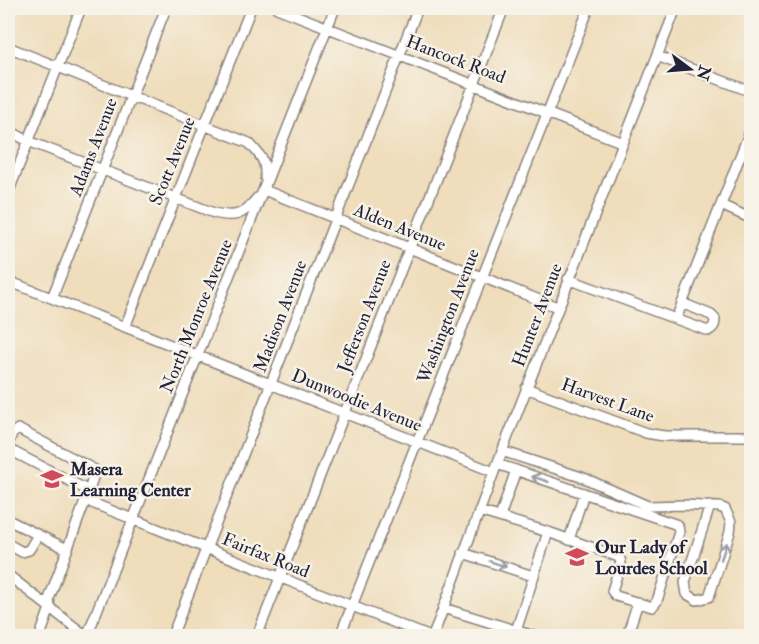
<svg xmlns="http://www.w3.org/2000/svg" width="759" height="644" viewBox="0 0 759 644" font-family="'IM FELL Double Pica',serif">
<style>
.lines{fill:none;stroke-linecap:round;stroke-linejoin:round}
.minor-casing{stroke:#88807b;stroke-width:12}
.minor{stroke:#fff;stroke-width:9}
.oneway{stroke:#9c9ca7}
.labels{text-anchor:middle;stroke-width:5;stroke-linejoin:round;paint-order:stroke}
.street-label{font-size:18px;fill:#22223b;stroke:#f7f3e8}
.poi-label{font-size:18px;font-weight:bold;fill:#22223b;stroke:#f7f3e8;text-anchor:start}
</style>
<rect width="100%" height="100%" fill="#f7f3e8"/>
<filter id="ink" filterUnits="userSpaceOnUse"><feTurbulence type="fractalNoise" baseFrequency=".0167" numOctaves="2"/><feDisplacementMap in="SourceGraphic" scale="12" xChannelSelector="R" yChannelSelector="G"/><feConvolveMatrix kernelMatrix="1 2 1 2 8 2 1 2 1" color-interpolation-filters="sRGB"/></filter>
<filter id="wash" filterUnits="userSpaceOnUse"><feTurbulence type="fractalNoise" baseFrequency=".008" numOctaves="4" result="noise"/><feDisplacementMap in="SourceGraphic" scale="24" xChannelSelector="R" yChannelSelector="G"/><feGaussianBlur stdDeviation="1.35" result="paint"/><feColorMatrix in="noise" values="0 0 0 0 0 0 0 0 0 0 0 0 0 0 0 0 0 1.4 0 .05"/><feComposite in="paint" operator="in"/></filter>
<g filter="url(#wash)">
<rect width="100%" height="100%" fill="#efddbb"/>
</g>
<g filter="url(#ink)">
<g class="lines">
<g class="minor-casing">
<path id="minor" d="M 277,8 L 621,142
M 8,11 L 9,8
M 8,47 L 249,143 C 261,156 266,160 265,178
M 657,56 L 752,92
M 8,130 L 28,141 L 214,213 C 235,218 243,216 257,198
M 264,190 L 557,307
M 8,193 L 81,8
M 721,205 L 752,219
M 568,279 L 708,331 C 713,328 715,326 715,319 L 711,315 L 682,303
M 8,281 L 494,472
M 52,298 L 166,8
M 676,319 L 752,126
M 125,327 L 251,8
M 526,388 L 646,433 L 664,436 L 752,436
M 8,444 L 12,434 L 18,429 L 95,470 L 90,488 L 49,599 L 50,608 L 40,636
M 8,449 L 89,491
M 502,451 L 584,478 L 648,506 L 685,505 L 719,507 L 725,509 L 731,522 L 730,532 L 709,597 L 697,600 L 687,594 L 685,582 L 710,506
M 497,464 L 678,525 L 679,532 L 657,601 L 652,607 L 616,596 L 612,591 L 621,562 L 619,557 L 548,532 L 516,631
M 92,503 L 428,636
M 479,511 L 548,532
M 500,517 L 516,470
M 8,520 L 67,549
M 569,540 L 584,493
M 8,544 L 22,552 L 29,550 L 38,535
M 463,553 L 533,576
M 8,575 L 86,636
M 443,608 L 534,636
M 87,636 L 335,8
M 172,636 L 418,8
M 257,636 L 504,8
M 340,636 L 589,8
M 433,636 L 494,472 L 676,8
M 627,636 L 638,602"/>
</g>
<use href="#minor" class="minor"/>
</g>
<defs><path id="oneway-shaft" d="M-6 0H5M1.5-3L5.5 0L1.5 3" fill="none" stroke-width="1.6" stroke-linecap="round" stroke-linejoin="round" transform="scale(1.5)"/></defs>
<g class="oneway">
<use href="#oneway-shaft" transform="translate(540 479) rotate(-161)"/>
<use href="#oneway-shaft" transform="translate(724 551) rotate(-71)"/>
<use href="#oneway-shaft" transform="translate(498 564) rotate(18)"/>
</g>
</g>
<defs>
<g id="school-bare" transform="scale(1.8)"><path d="M0-5L7-2L0 1L-7-2ZM-4 1L0 2.5L4 1V4Q0 6-4 4Z" fill="#d1495b" stroke="#f7f3e8" stroke-width="2.5" paint-order="stroke"/></g>
</defs>
<g fill-rule="evenodd">
<use href="#school-bare" x="52" y="479"/>
<use href="#school-bare" x="577" y="557"/>
</g>
<g class="labels">
<g class="street-label">
<text transform="translate(456 59) rotate(21)" y="6">Hancock Road</text>
<text transform="translate(93 147) rotate(-69)" y="6">Adams Avenue</text>
<text transform="translate(172 161) rotate(-68)" y="6">Scott Avenue</text>
<text transform="translate(400 227) rotate(22)" y="6">Alden Avenue</text>
<text transform="translate(537 315) rotate(-69)" y="6">Hunter Avenue</text>
<text transform="translate(196 316) rotate(-68)" y="6">North Monroe Avenue</text>
<text transform="translate(280 316) rotate(-69)" y="6">Madison Avenue</text>
<text transform="translate(364 316) rotate(-69)" y="6">Jefferson Avenue</text>
<text transform="translate(448 316) rotate(-69)" y="6">Washington Avenue</text>
<text transform="translate(357 400) rotate(22)" y="6">Dunwoodie Avenue</text>
<text transform="translate(608 400) rotate(20)" y="6">Harvest Lane</text>
<text transform="translate(266 555) rotate(22)" y="6">Fairfax Road</text>
</g>
<g class="poi-label">
<text x="70" y="475">Masera<tspan x="70" dy="21">Learning Center</tspan></text>
<text x="595" y="553">Our Lady of<tspan x="595" dy="21">Lourdes School</tspan></text>
</g>
</g>
<rect width="759" height="644" fill="none" stroke="#f7f3e8" stroke-width="30"/>
<g transform="translate(690 69) rotate(106)" stroke="#f7f3e8" stroke-width="4.5" paint-order="stroke">
<path d="M0-4.5L10 22L0 15L-10 22Z" fill="#22223b"/>
<text y="-9" font-size="16" font-weight="bold" text-anchor="middle" fill="#22223b">N</text>
</g>
</svg>
